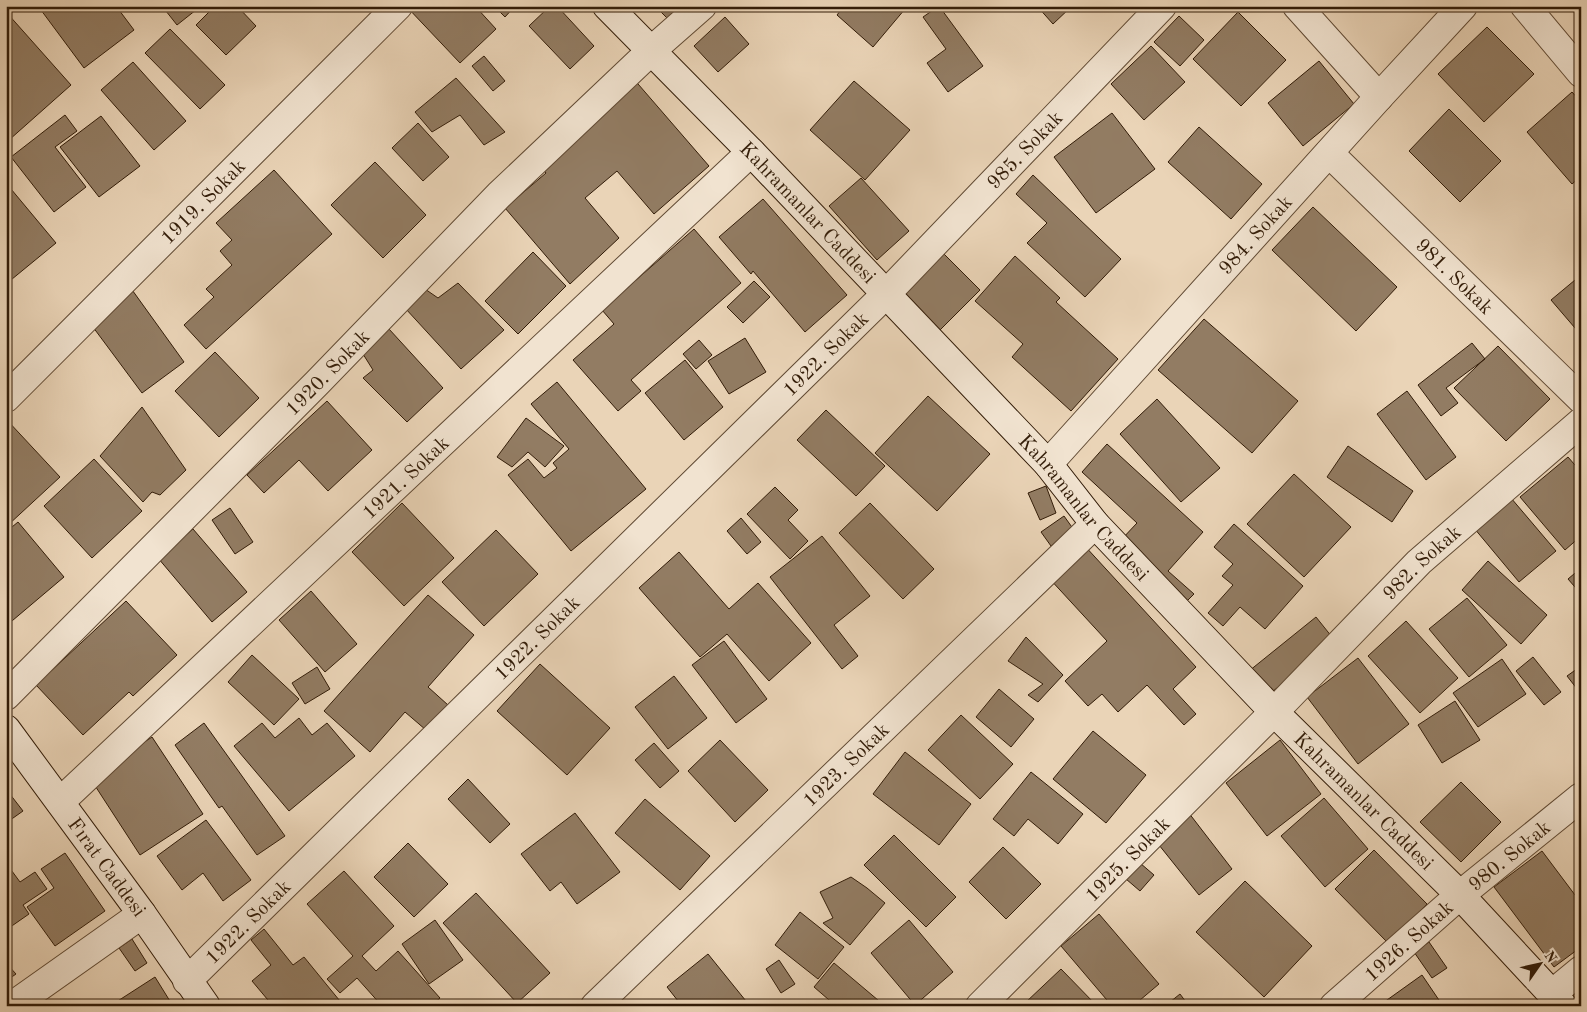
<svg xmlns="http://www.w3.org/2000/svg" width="1587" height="1012" viewBox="0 0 1587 1012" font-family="'Old Standard TT',serif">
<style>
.building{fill:#927c63;stroke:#321c08}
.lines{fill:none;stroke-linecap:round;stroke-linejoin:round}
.street-casing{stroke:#604a34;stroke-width:30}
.secondary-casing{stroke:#321c08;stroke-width:30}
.street{stroke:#f1e3d0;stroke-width:28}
.secondary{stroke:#f1e3d0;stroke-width:28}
.labels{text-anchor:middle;stroke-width:5;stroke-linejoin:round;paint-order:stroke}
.street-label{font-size:20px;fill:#321c08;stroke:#f1e3d0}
</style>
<rect width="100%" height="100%" fill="#ead4b7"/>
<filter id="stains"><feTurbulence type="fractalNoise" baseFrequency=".004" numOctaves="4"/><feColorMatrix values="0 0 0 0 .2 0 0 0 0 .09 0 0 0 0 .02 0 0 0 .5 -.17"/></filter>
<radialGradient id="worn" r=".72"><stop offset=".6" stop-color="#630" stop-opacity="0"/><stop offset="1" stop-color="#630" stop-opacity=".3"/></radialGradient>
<path class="building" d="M 38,6 L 116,6 L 134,30 L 84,68 Z
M 162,6 L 201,6 L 177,25 Z
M 215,6 L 237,6 L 256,26 L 226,55 L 196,25 Z
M 406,6 L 475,6 L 496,29 L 460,63 Z
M 494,6 L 515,6 L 505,17 Z
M 550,6 L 557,6 L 594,46 L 570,69 L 529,26 Z
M 655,6 L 694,6 L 672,23 Z
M 844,6 L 901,6 L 905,9 L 873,47 L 837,15 Z
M 939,6 L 983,66 L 948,92 L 927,63 L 946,49 L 923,17 Z
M 1037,6 L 1072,6 L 1053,24 Z
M 1238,12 L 1286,60 L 1241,106 L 1193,59 Z
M 6,13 L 7,13 L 71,85 L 9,140 L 6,136 Z
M 1179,16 L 1204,40 L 1180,66 L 1154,42 Z
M 725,17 L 749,44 L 718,72 L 694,46 Z
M 1487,27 L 1534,74 L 1484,122 L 1438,74 Z
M 170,29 L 225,85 L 200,109 L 145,53 Z
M 1151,46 L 1185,82 L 1144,120 L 1111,84 Z
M 484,56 L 505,81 L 493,91 L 472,66 Z
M 1319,61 L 1354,104 L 1303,146 L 1268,103 Z
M 133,62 L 186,121 L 154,150 L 101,90 Z
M 632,77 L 709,166 L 654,214 L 617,171 L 585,198 L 619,238 L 570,284 L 505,208 L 546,173 L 538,163 Z
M 456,78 L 505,132 L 484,145 L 460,115 L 432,132 L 415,112 Z
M 854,81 L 910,130 L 865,180 L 810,130 Z
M 1572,92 L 1581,102 L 1581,176 L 1572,184 L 1527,132 Z
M 1449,109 L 1501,161 L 1460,202 L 1409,151 Z
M 1112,113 L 1155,169 L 1096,213 L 1054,157 Z
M 65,115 L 77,131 L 55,147 L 86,187 L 54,212 L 11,157 Z
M 101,116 L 140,166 L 99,197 L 60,147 Z
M 418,123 L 449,157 L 423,181 L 392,148 Z
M 1199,127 L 1262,184 L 1231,219 L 1168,162 Z
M 375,162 L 426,215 L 383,258 L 331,205 Z
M 274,170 L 332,234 L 206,349 L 184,325 L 214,297 L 206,289 L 232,265 L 220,251 L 232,240 L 216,223 Z
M 1033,175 L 1121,259 L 1085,297 L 1027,243 L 1047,223 L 1016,194 Z
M 861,178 L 909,231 L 877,260 L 829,206 Z
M 6,183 L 56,243 L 6,284 Z
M 763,199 L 847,295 L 805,332 L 753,271 L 751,274 L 719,237 Z
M 1313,207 L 1397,287 L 1356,331 L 1272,250 Z
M 694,229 L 741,283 L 631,380 L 641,391 L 618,411 L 573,360 L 614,324 L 602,310 Z
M 941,251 L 980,290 L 938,332 L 899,293 Z
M 533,252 L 566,286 L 518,334 L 485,301 Z
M 1015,256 L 1060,298 L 1056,302 L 1118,359 L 1071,411 L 1012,357 L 1023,344 L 975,301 Z
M 1581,275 L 1581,335 L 1551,300 Z
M 754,281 L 770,297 L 743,323 L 727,307 Z
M 458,283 L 504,330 L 461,369 L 405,308 L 425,289 L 438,298 Z
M 130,287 L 184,362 L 142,393 L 87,319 Z
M 1204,319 L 1298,401 L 1252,453 L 1158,370 Z
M 389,329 L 443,388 L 407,422 L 363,378 L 373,370 L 363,354 Z
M 745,338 L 766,372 L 729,394 L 708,361 Z
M 699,340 L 712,355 L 696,369 L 683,354 Z
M 1472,343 L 1485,359 L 1446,388 L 1458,403 L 1441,416 L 1418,385 Z
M 1498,346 L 1550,399 L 1506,441 L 1454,388 Z
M 215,352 L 259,398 L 219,437 L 175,391 Z
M 685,360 L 723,407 L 684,440 L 645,393 Z
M 557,382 L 646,489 L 571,551 L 508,475 L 528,459 L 544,478 L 557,468 L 553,463 L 569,449 L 531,404 Z
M 1407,391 L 1456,457 L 1426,480 L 1377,414 Z
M 928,396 L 990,454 L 937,511 L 875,453 Z
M 1157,399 L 1220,468 L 1181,502 L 1120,434 Z
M 327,401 L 372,450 L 328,491 L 299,460 L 264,493 L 247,475 Z
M 142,407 L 186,470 L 160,495 L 152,492 L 143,502 L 100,456 Z
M 826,410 L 885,466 L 856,496 L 797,440 Z
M 526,418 L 564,446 L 545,467 L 528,452 L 512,467 L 497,457 Z
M 6,419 L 60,477 L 7,526 L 6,526 Z
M 1107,444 L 1203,532 L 1168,571 L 1194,594 L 1183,605 L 1121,540 L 1137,523 L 1082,472 Z
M 1348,446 L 1413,491 L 1392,522 L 1327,477 Z
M 1568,457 L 1581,472 L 1581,536 L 1565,550 L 1520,497 Z
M 94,459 L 142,511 L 92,558 L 44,506 Z
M 1294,474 L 1351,527 L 1304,577 L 1247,524 Z
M 1046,486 L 1056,513 L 1040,520 L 1028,493 Z
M 775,487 L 798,510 L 788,520 L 808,541 L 790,559 L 747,514 Z
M 1511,498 L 1556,551 L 1519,582 L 1474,528 Z
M 402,503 L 454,558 L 404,606 L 352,552 Z
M 870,503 L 934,569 L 903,599 L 839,533 Z
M 230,508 L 253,542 L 235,554 L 212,520 Z
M 1064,516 L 1074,530 L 1051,546 L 1041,532 Z
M 741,518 L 761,542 L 747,554 L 727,531 Z
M 18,522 L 64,577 L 6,626 L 6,532 Z
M 1234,524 L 1303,586 L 1265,629 L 1240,607 L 1223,626 L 1208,613 L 1233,585 L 1222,576 L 1233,564 L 1214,547 Z
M 193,529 L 247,592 L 212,622 L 158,558 Z
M 496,530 L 538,574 L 484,626 L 442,582 Z
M 822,536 L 870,596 L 834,625 L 858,656 L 842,669 L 770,577 Z
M 1083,544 L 1196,667 L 1173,689 L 1196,714 L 1184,725 L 1147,685 L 1118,712 L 1102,694 L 1088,706 L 1065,681 L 1107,641 L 1048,577 Z
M 679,552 L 729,609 L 758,583 L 811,643 L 769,681 L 727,634 L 700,657 L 639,588 Z
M 1488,561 L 1547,615 L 1521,644 L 1462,590 Z
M 1581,568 L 1581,594 L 1568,579 Z
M 311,591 L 357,644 L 325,672 L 279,620 Z
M 428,595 L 474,635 L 428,687 L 448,705 L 426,730 L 405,712 L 370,752 L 324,711 Z
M 1467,598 L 1507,645 L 1469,677 L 1429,629 Z
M 126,601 L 177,655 L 133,696 L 129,692 L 83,735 L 36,685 Z
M 1316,617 L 1336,642 L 1268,695 L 1249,671 Z
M 1406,621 L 1458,678 L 1420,713 L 1368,656 Z
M 1026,637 L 1063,675 L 1038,702 L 1028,695 L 1043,684 L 1008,661 Z
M 724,641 L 767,699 L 736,723 L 692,665 Z
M 252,655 L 299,699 L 274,725 L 228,682 Z
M 1533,657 L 1561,692 L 1544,705 L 1516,671 Z
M 1358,658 L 1409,724 L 1358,764 L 1307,697 Z
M 1502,659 L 1526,694 L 1478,727 L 1453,693 Z
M 540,664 L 610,728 L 567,775 L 497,711 Z
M 1581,666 L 1581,694 L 1567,676 Z
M 317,667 L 330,689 L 305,704 L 292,683 Z
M 674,676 L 707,718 L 668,749 L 635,707 Z
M 999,689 L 1034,719 L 1011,747 L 976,717 Z
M 1455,701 L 1480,740 L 1442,763 L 1418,725 Z
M 961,715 L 1013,764 L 980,799 L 928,750 Z
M 299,718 L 312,735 L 327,723 L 355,756 L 289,811 L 234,746 L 262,723 L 275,738 Z
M 204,723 L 285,836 L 257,855 L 222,806 L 219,808 L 175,745 Z
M 1093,731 L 1146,775 L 1106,823 L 1053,779 Z
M 152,737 L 203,814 L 140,855 L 90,778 Z
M 720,740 L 768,790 L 735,822 L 688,771 Z
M 1280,740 L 1321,794 L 1267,836 L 1226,783 Z
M 654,743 L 679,771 L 660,788 L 635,760 Z
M 905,752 L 971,804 L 939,845 L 873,794 Z
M 1031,772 L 1083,814 L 1058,844 L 1028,819 L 1014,836 L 993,819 Z
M 468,779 L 510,824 L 490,843 L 448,799 Z
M 1461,782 L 1501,822 L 1461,862 L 1420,822 Z
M 6,789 L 23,811 L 6,823 Z
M 1324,798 L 1368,849 L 1325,887 L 1281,836 Z
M 645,799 L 710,856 L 680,890 L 615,833 Z
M 1185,808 L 1232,869 L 1199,895 L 1151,835 Z
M 575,813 L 620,872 L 577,904 L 561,882 L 550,891 L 521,854 Z
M 206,820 L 251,880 L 223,901 L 203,873 L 182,890 L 157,856 Z
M 894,835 L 956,897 L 926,927 L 864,865 Z
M 408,843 L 448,884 L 414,917 L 374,877 Z
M 1003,847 L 1041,884 L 1006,919 L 969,882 Z
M 1374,850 L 1427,904 L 1388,943 L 1335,889 Z
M 1542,851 L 1581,903 L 1581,947 L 1554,967 L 1494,887 Z
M 65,853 L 105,911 L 55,946 L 27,907 L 54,888 L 41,869 Z
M 1133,857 L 1154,875 L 1140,891 L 1119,873 Z
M 6,863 L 20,882 L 35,872 L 47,889 L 23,905 L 29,914 L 6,930 Z
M 344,871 L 394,926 L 362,956 L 376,971 L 398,951 L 440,998 L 431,1006 L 382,1006 L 357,978 L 340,993 L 327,979 L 353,956 L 307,904 Z
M 851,877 L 867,888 L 885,903 L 850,945 L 823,923 L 833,918 L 820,892 Z
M 1245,881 L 1312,946 L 1264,997 L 1196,932 Z
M 476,893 L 550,973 L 517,1003 L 443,923 Z
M 800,912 L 844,947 L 818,979 L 775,945 Z
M 1099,914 L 1159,984 L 1133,1006 L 1112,1006 L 1061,946 Z
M 435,920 L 463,960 L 429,984 L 402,944 Z
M 909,920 L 953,972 L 915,1005 L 871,953 Z
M 264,929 L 293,965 L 304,957 L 344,1006 L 273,1006 L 252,981 L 271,965 L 251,940 Z
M 132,939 L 147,963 L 135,971 L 119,948 Z
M 1429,942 L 1447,968 L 1432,978 L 1414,952 Z
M 708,954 L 750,1006 L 682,1006 L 667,987 Z
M 779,960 L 795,984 L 781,993 L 766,969 Z
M 6,963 L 16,974 L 6,981 Z
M 834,963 L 885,1006 L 836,1006 L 814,987 Z
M 1061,969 L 1097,1006 L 1028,1006 L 1025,1003 Z
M 1422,975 L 1443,1006 L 1381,1006 L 1380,1005 Z
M 155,977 L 173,1006 L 110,1006 Z
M 1180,994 L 1189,1006 L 1165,1006 Z"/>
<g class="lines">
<g class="street-casing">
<g id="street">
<path d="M 1297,6 L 1379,97"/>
<path d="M 1525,6 L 1581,73"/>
<path id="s1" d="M 1329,153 L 1581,399"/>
<path id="s2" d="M 6,398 L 398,6"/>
<path id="s3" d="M 1048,464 L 1379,97 L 1463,6"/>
<path id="s4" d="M 6,696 L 317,383 L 499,195 L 652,50 L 702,6"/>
<path id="s5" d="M 60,802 L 751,152"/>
<path id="s6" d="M 187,981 L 886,294 L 1162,6"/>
<path d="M 1553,993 L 1581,970"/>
<path d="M 12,1006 L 142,914"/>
<path id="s7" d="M 595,1006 L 1095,524"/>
<path id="s8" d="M 980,1006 L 1274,712 L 1419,562 L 1581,422"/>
<path id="s9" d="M 1334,1006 L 1460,895 L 1581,797"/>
</g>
</g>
<g class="secondary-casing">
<g id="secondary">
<path id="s10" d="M 607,6 L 751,152 L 1048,464 L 1095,524 L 1274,712 L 1460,895 L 1563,1006"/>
<path id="s11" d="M 6,729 L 142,914 L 206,1006"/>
</g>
</g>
<use href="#street" class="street"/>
<use href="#secondary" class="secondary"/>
</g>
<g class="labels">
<g class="street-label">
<text dy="7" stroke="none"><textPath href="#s6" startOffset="1180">985. Sokak</textPath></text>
<text dy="7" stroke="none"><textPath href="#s2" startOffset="278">1919. Sokak</textPath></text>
<text dy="7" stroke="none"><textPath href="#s10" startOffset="288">Kahramanlar Caddesi</textPath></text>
<text dy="7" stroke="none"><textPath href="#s3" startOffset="309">984. Sokak</textPath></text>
<text dy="7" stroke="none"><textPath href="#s1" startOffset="176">981. Sokak</textPath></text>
<text dy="7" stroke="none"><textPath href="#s6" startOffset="895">1922. Sokak</textPath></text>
<text dy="7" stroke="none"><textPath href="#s4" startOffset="456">1920. Sokak</textPath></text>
<text dy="7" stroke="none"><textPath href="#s5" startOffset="474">1921. Sokak</textPath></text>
<text dy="7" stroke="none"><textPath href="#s10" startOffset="692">Kahramanlar Caddesi</textPath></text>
<text dy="7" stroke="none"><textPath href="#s8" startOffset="626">982. Sokak</textPath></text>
<text dy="7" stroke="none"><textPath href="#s6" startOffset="490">1922. Sokak</textPath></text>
<text dy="7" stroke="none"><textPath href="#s7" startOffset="348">1923. Sokak</textPath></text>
<text dy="7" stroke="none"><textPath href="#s10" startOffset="1098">Kahramanlar Caddesi</textPath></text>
<text dy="7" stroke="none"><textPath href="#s9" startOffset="231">980. Sokak</textPath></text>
<text dy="7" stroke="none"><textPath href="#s8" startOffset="208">1925. Sokak</textPath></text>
<text dy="7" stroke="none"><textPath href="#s11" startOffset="171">Fırat Caddesi</textPath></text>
<text dy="7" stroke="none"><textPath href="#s6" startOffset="85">1922. Sokak</textPath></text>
<text dy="7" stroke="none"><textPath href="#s9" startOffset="99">1926. Sokak</textPath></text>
</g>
</g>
<rect width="1587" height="1012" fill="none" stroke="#ead4b7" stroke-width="25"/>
<rect x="8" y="8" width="1572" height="997" fill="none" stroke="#321c08" stroke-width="2.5"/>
<rect x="12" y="12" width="1562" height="987" fill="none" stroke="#321c08"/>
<g transform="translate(1540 964) rotate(56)" stroke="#f1e3d0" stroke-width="4" paint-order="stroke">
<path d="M0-4L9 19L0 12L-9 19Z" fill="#321c08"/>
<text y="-8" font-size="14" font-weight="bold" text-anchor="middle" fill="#321c08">N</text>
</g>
<rect width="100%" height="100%" filter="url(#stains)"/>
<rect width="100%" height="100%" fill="url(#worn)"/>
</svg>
